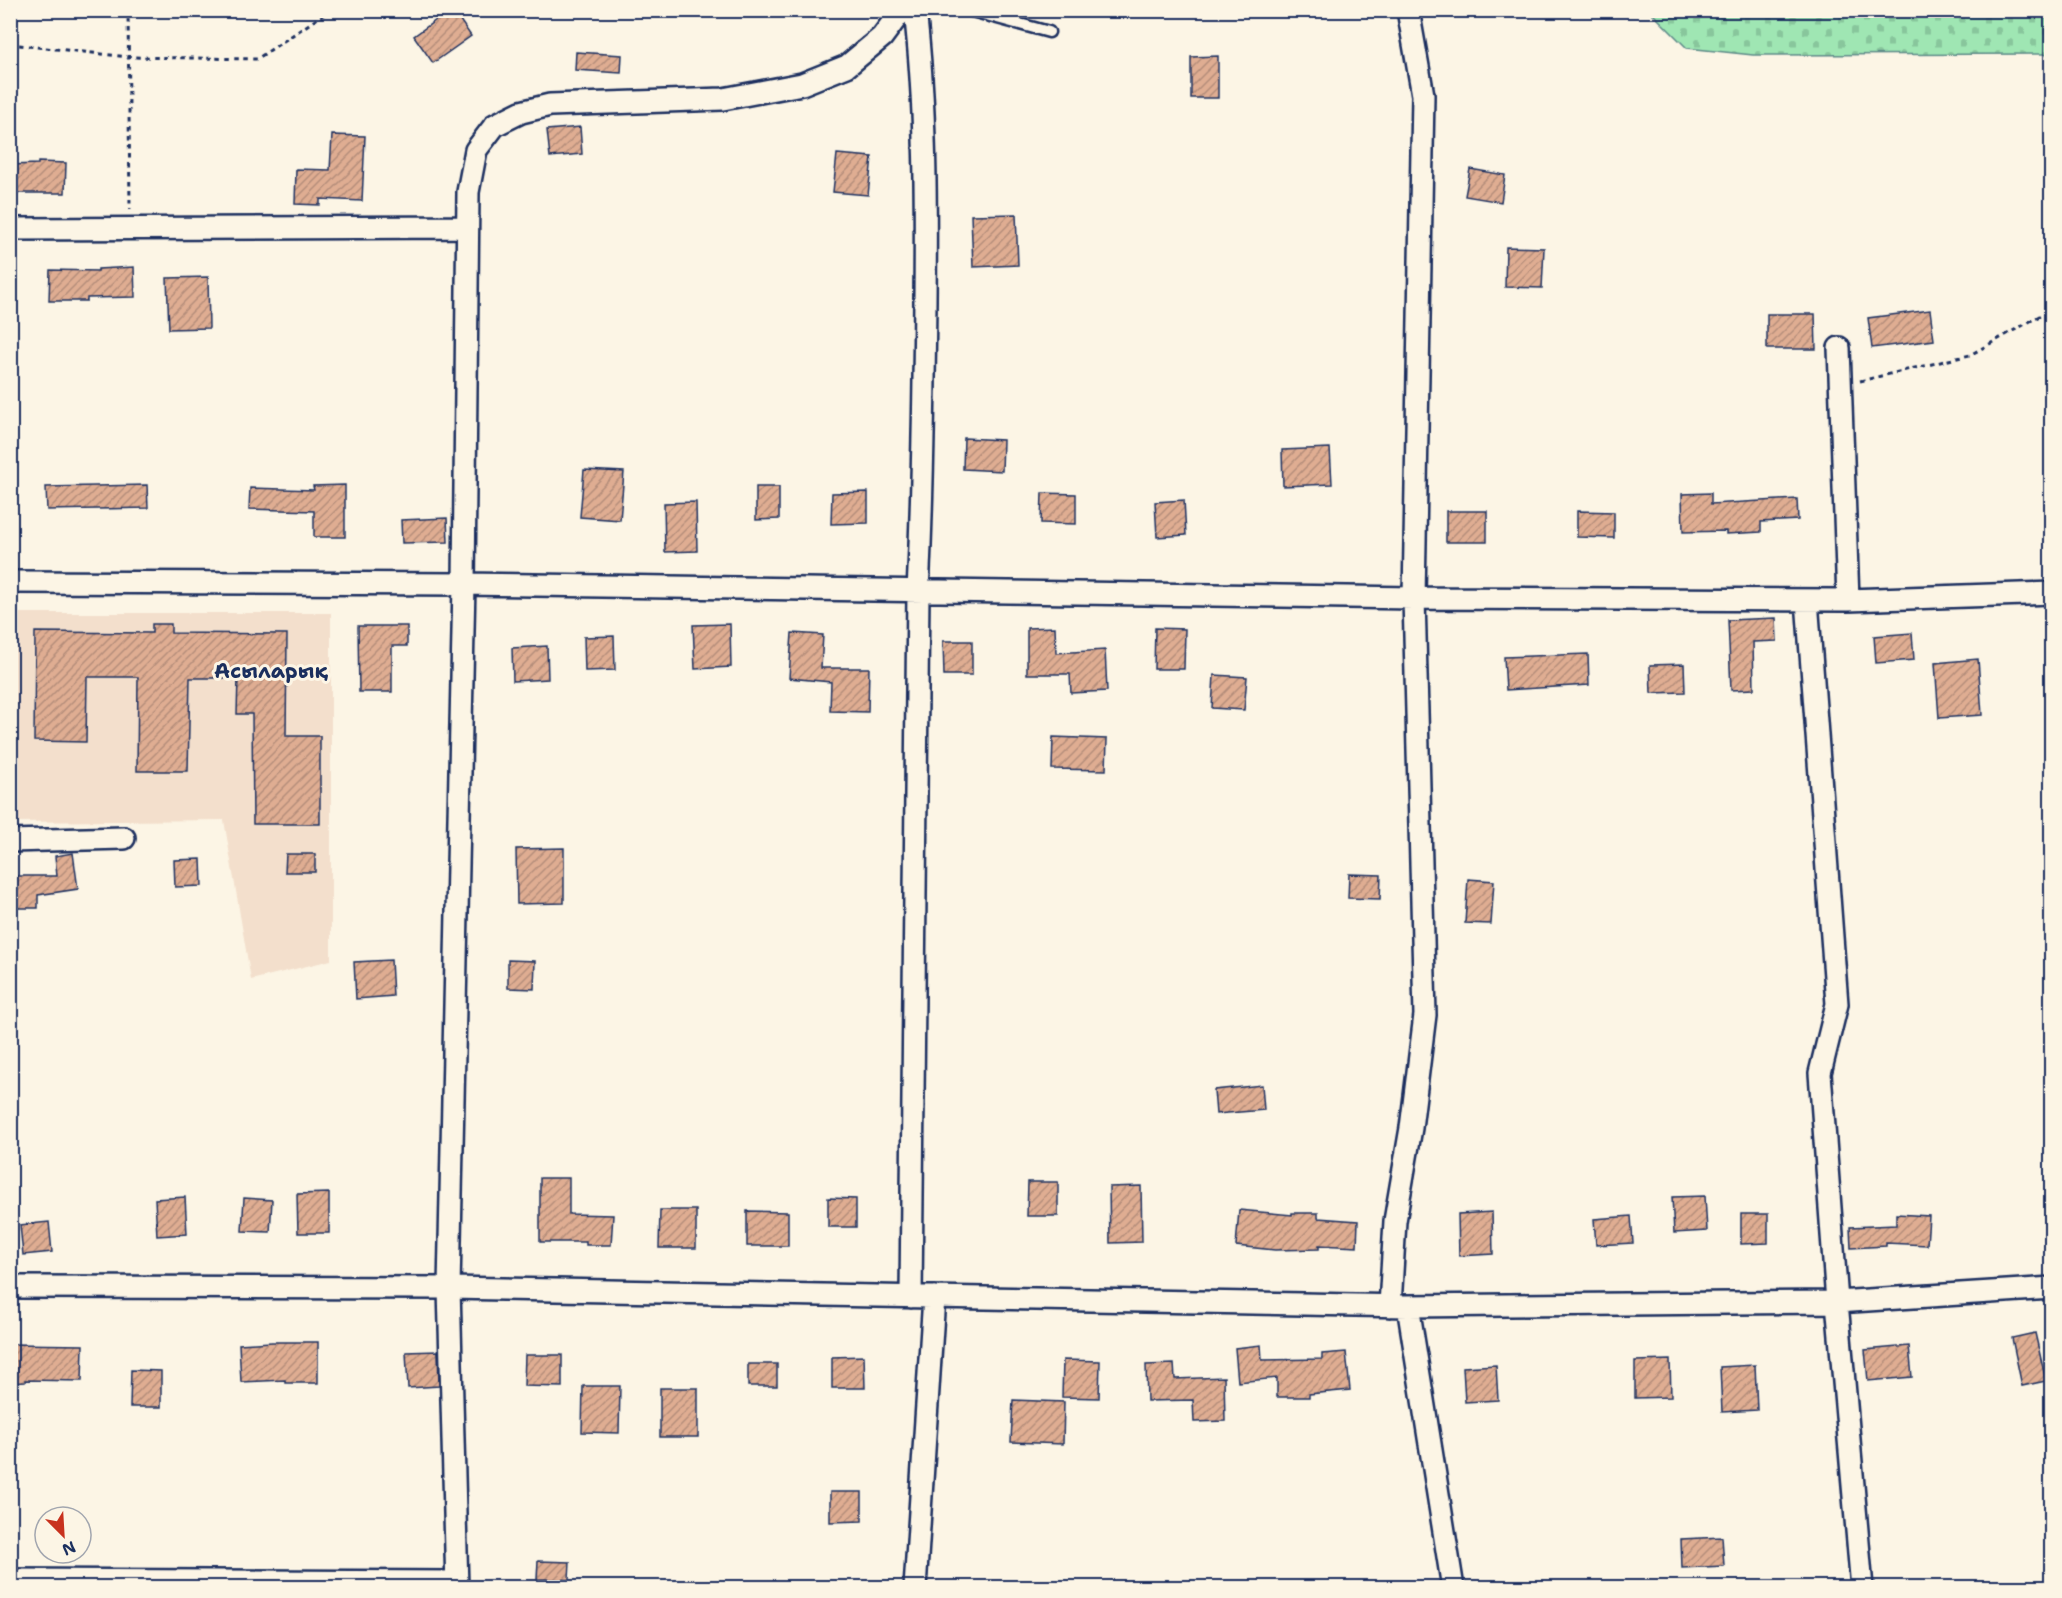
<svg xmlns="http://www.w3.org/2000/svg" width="2062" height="1598" viewBox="0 0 2062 1598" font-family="'Shantell Sans',sans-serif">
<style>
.built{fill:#f3dfcc}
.cemetery{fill:url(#cemetery-stones);stroke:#5d8a88;stroke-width:1.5}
.building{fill:url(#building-hatch);stroke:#1b2f5e;stroke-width:1.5}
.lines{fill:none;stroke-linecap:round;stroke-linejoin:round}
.service-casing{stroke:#1b2f5e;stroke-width:15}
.minor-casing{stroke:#1b2f5e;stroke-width:26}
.path{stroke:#1b2f5e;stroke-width:3;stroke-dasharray:4.5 4.5;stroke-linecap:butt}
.service{stroke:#fcf5e5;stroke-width:10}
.minor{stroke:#fcf5e5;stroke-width:21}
.labels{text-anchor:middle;stroke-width:6;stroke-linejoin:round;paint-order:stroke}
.quarter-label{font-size:21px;font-weight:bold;fill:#1b2f5e;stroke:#fcf5e5}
</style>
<defs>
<pattern id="cemetery-stones" width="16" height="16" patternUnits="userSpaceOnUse" patternTransform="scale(1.5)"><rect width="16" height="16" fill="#9fe6b3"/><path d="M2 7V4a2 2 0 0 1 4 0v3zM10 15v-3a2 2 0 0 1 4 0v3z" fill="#88c69c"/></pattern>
<pattern id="building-hatch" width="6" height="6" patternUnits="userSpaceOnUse" patternTransform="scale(1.5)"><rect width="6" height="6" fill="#dfad92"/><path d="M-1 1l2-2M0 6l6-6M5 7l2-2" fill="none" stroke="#b48d7a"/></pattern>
</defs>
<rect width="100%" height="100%" fill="#fcf5e5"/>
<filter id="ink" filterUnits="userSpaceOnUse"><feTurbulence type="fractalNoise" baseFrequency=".0167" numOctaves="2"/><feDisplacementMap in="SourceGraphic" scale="12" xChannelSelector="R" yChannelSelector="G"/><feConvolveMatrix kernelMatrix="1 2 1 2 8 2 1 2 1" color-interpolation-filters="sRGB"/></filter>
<g filter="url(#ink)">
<path class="built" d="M 10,613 L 331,613 L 331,960 L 251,980 L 224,820 L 11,822 Z"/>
<path class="cemetery" d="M 1650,11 L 2051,11 L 2051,56 L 2043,54 L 1753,55 L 1687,48 Z"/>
<path class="building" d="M 450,10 L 453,10 L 471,36 L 433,63 L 414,36 Z
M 576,52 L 622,55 L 621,73 L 575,70 Z
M 1218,56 L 1218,98 L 1191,98 L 1191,57 Z
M 580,127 L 582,154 L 550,157 L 547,130 Z
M 332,135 L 365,136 L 362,201 L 320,199 L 320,205 L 295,204 L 296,169 L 330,170 Z
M 837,154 L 872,157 L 868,195 L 833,192 Z
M 38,162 L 66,163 L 65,193 L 10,193 L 10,165 L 38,164 Z
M 1470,169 L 1505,175 L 1501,202 L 1465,196 Z
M 1016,214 L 1018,265 L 973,267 L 971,215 Z
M 1506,247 L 1544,248 L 1542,288 L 1505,287 Z
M 134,267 L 135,297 L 87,298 L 87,301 L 49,301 L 50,270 L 98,271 L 98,269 Z
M 208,277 L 209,328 L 169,329 L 167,278 Z
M 1930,310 L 1934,340 L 1872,348 L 1868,318 Z
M 1767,314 L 1815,314 L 1816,349 L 1767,349 Z
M 964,438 L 1003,440 L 1002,471 L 963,469 Z
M 1330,448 L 1332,484 L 1283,486 L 1282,450 Z
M 584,470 L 624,472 L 620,520 L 580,517 Z
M 147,485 L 148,508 L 47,510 L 46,487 Z
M 345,485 L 345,537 L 314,537 L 314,511 L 249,509 L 250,488 L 314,490 L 313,486 Z
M 756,487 L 779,487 L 779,519 L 756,520 Z
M 868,492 L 868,523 L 831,524 L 832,493 Z
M 1042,493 L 1076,494 L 1076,524 L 1041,523 Z
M 1711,493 L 1711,504 L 1797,499 L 1798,520 L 1761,522 L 1761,532 L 1726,534 L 1726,531 L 1683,532 L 1682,494 Z
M 1184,500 L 1186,535 L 1157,537 L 1155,502 Z
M 696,502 L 697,551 L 665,552 L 664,503 Z
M 1446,511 L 1487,511 L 1487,542 L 1446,542 Z
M 1577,511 L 1614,512 L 1614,538 L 1577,537 Z
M 447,518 L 448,542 L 402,543 L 401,520 Z
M 1776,618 L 1777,641 L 1753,642 L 1754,689 L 1731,690 L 1728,620 Z
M 152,624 L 171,624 L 171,633 L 287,634 L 286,736 L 320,736 L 320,824 L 253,824 L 252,714 L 237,714 L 238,678 L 190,678 L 188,771 L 137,771 L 138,677 L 87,677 L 86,742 L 34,741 L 35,632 L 152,633 Z
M 730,624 L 731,667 L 695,669 L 693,625 Z
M 358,626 L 407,626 L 407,646 L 392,646 L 392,692 L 359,692 Z
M 1055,627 L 1056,653 L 1105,650 L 1107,691 L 1071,693 L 1070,674 L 1027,674 L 1027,628 Z
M 1155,628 L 1185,629 L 1184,669 L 1154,669 Z
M 792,633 L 823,635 L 821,668 L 869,668 L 868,712 L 830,711 L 831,682 L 789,678 Z
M 1912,633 L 1914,660 L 1876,663 L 1874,636 Z
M 614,636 L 615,670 L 585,671 L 584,637 Z
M 943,641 L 972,641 L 972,675 L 944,675 Z
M 547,646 L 548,679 L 513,681 L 512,648 Z
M 1588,654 L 1589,685 L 1506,690 L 1504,657 Z
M 1978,659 L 1982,715 L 1939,718 L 1935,663 Z
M 1684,664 L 1685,692 L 1651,693 L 1650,665 Z
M 1214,675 L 1247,677 L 1244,710 L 1212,708 Z
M 1053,737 L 1107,739 L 1106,770 L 1052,769 Z
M 564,848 L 564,903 L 517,904 L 516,849 Z
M 73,853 L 78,889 L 38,895 L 38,908 L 10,908 L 10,876 L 57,876 L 55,856 Z
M 286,854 L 315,854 L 315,872 L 285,872 Z
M 201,859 L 202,886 L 175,887 L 174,860 Z
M 1349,874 L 1381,875 L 1380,899 L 1348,898 Z
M 1468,879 L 1494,881 L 1491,924 L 1465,923 Z
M 391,960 L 393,996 L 356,999 L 354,962 Z
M 508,960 L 535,961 L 534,989 L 508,988 Z
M 1262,1085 L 1264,1110 L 1216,1114 L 1214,1090 Z
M 540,1178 L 569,1178 L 569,1214 L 613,1215 L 611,1245 L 586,1245 L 586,1242 L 540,1242 Z
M 1028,1182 L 1058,1182 L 1058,1216 L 1027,1216 Z
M 1141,1186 L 1142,1242 L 1110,1243 L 1109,1187 Z
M 329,1193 L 329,1233 L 298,1233 L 297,1194 Z
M 1705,1196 L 1707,1231 L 1674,1233 L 1672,1197 Z
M 185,1197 L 187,1234 L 157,1236 L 155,1199 Z
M 244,1198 L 272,1200 L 270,1232 L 242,1231 Z
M 828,1198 L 856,1199 L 856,1227 L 828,1227 Z
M 660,1210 L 696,1210 L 696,1248 L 659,1248 Z
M 1239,1210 L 1292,1215 L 1292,1213 L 1318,1213 L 1318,1218 L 1358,1221 L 1357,1247 L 1319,1245 L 1319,1249 L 1275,1250 L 1236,1246 Z
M 747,1211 L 788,1212 L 788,1246 L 747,1246 Z
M 1492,1212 L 1493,1254 L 1459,1256 L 1458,1214 Z
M 1741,1214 L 1768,1214 L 1768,1243 L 1741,1244 Z
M 1896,1214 L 1929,1216 L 1927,1245 L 1886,1243 L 1886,1246 L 1851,1248 L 1850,1227 L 1896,1225 Z
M 1631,1216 L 1633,1243 L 1596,1245 L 1594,1219 Z
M 49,1222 L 52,1252 L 23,1255 L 20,1225 Z
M 2035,1333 L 2046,1381 L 2022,1386 L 2012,1338 Z
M 272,1342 L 318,1342 L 318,1383 L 285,1383 L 285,1380 L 241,1382 L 239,1344 Z
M 10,1344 L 83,1345 L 82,1381 L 25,1380 L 25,1382 L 10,1383 Z
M 1261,1345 L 1262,1360 L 1322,1359 L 1322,1354 L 1346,1352 L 1350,1390 L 1309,1394 L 1309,1397 L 1277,1397 L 1277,1378 L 1238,1382 L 1235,1348 Z
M 1909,1346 L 1912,1377 L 1868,1381 L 1865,1350 Z
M 438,1351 L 439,1386 L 408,1388 L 406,1352 Z
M 525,1355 L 562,1355 L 562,1387 L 524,1386 Z
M 864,1356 L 865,1388 L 832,1388 L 832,1357 Z
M 1063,1360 L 1100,1361 L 1099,1398 L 1062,1397 Z
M 1670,1360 L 1671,1397 L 1635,1398 L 1635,1361 Z
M 748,1364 L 777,1364 L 777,1386 L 748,1386 Z
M 1174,1364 L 1175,1379 L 1224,1377 L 1225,1421 L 1194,1422 L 1193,1400 L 1147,1401 L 1146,1365 Z
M 1496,1365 L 1498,1400 L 1465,1402 L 1463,1367 Z
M 1755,1365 L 1757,1410 L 1722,1412 L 1720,1367 Z
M 131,1370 L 161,1371 L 161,1407 L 130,1407 Z
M 583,1386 L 620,1386 L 619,1433 L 582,1432 Z
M 660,1388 L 698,1388 L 698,1437 L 660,1437 Z
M 1013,1400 L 1064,1402 L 1063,1444 L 1011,1442 Z
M 830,1492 L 862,1492 L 862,1521 L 830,1522 Z
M 1722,1537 L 1724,1566 L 1682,1568 L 1681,1539 Z
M 538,1561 L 570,1562 L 569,1580 L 537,1579 Z"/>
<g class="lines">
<g class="service-casing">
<path id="service" d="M 968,10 L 1049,32"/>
</g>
<g class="minor-casing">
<path id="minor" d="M 10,229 L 467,227
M 1839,348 L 1848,600
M 10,582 L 464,584 L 1414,598 L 1848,600 L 2052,593
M 1807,600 L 1837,1004 L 1820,1073 L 1837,1302 L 1862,1588
M 10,841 L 124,838
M 10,1287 L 449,1288 L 1408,1306 L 1837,1302 L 2052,1288
M 911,1297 L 918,591 C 923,494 924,397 925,300 C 926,203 926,107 915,10
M 1390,1306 L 1395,1221 L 1411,1128 L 1425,1015 L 1414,598 L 1423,95 L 1408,10
M 1408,1306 L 1453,1588
M 10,1580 L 457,1582
M 457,1588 L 449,1288 L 464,584 L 468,192 L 476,150 L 495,125 L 521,112 L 550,105 L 723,99 L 802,84 L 847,66 L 882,37 L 902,10
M 915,1588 L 934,1297"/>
</g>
<path class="path" d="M 128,10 L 130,209
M 10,44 L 129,57 L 257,59 L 330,10
M 1860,381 L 1970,355 L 2052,309"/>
<use href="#service" class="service"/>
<use href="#minor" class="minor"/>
</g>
</g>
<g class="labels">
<g class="quarter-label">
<text x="271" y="678">Асыларық</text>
</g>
</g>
<rect width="2062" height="1598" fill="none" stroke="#fcf5e5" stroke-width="36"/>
<rect x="18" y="18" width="2026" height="1562" fill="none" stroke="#1b2f5e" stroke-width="2" filter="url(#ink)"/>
<g transform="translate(63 1535) rotate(156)"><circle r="28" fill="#fcf5e5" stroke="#a2a6af" stroke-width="1.5"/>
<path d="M0-4.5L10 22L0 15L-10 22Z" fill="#c8321e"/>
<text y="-9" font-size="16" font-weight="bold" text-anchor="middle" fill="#1b2f5e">N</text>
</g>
</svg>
